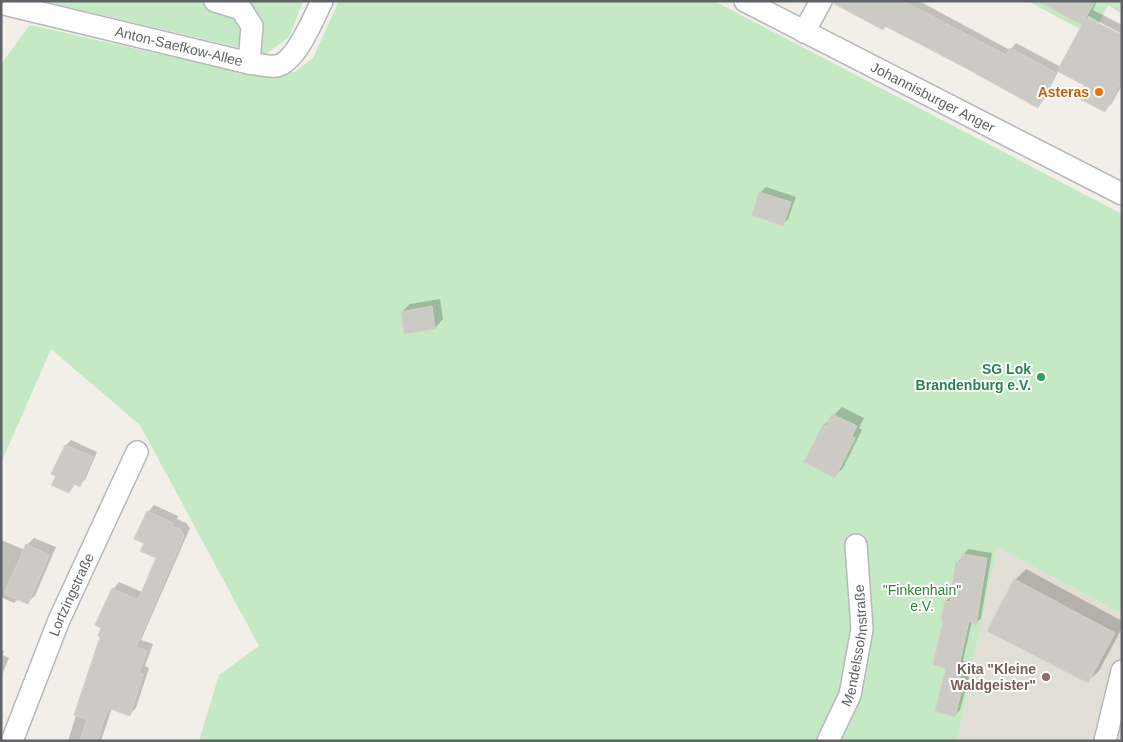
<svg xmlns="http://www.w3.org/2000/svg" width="1123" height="742" viewBox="0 0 1123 742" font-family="Arial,sans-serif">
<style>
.education{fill:#e1ded6}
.green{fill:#c5e8c5}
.shadow{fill:#0003}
.building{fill:#cccac5;stroke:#d6d1c6}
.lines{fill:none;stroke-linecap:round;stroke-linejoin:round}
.minor-casing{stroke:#b5b8bc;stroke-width:24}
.minor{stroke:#fff;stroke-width:21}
.food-dot{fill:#e8710a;stroke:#fff;stroke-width:2}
.leisure-dot{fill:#2e9e5b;stroke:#fff;stroke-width:2}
.education-dot{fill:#8d6e63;stroke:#fff;stroke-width:2}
.labels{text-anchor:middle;stroke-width:4;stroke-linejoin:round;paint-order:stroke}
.street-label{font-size:14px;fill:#5f6368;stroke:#fff}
.food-label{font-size:14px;font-weight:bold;fill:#c56008;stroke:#fff;text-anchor:end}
.leisure-label{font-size:14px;font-weight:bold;fill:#27864d;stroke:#fff;text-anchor:end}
.park-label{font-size:14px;fill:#348238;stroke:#fff}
.education-label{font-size:14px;font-weight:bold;fill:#785e54;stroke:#fff;text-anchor:end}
</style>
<rect width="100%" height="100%" fill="#f1efe8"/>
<path class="education" d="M 997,547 L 1122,614 L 1122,741 L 957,741 Z"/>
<path class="green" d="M 43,1 L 303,1 L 289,37 L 266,54 Z
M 339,1 L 714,1 L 1122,214 L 1122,614 L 997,547 L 957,741 L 199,741 L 219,675 L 259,646 L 140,425 L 51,349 L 1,463 L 1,64 L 30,25 L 257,76 L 295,72 L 313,58 Z
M 1028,1 L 1122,1 L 1122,14 L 1108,5 L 1093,36 Z"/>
<path class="shadow" d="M 855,1 L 919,1 L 1010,50 L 1016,43 L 1061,67 L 1084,24 L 1046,1 L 1097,1 L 1093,10 L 1122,25 L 1122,34 L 1088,16 L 1088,19 L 1122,37 L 1122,85 L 1112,103 L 1105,111 L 1086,84 L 1059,70 L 1043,101 L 1038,106 L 886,25 L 883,29 Z
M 766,187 L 796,197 L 788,219 L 783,224 L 753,214 L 761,192 Z
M 440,299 L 443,319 L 435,328 L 402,312 L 410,304 Z
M 842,407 L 864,418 L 859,428 L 862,430 L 843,468 L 835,476 L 806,462 L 824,425 Z
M 71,440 L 97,452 L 85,480 L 79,485 L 76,484 L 69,491 L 66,445 Z
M 154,505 L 178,516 L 177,519 L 186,523 L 190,528 L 141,640 L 153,644 L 145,666 L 149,668 L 136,708 L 129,715 L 112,708 L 101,741 L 68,741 L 101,636 L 113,589 L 119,582 L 142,592 L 157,558 L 146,542 L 148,512 Z
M 34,538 L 56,547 L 35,596 L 27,603 L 18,599 L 14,603 L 1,597 L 1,540 L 25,550 L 27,545 Z
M 968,549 L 992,553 L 981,618 L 976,623 L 972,621 L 963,661 L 968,662 L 965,675 L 969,677 L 960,710 L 955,715 L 948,667 L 945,619 L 946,601 L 951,596 L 958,562 Z
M 1026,569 L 1122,621 L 1122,628 L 1099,671 L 1088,681 L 1015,580 Z
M 1,650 L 4,651 L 3,655 L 9,658 L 1,677 Z"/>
<path class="building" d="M 833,1 L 903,1 L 1006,55 L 1010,48 L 1056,73 L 1038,108 L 964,67 L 885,26 L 883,30 L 833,3 Z
M 1038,1 L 1095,1 L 1086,17 L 1122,35 L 1122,80 L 1105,112 L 1078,98 L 1084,85 L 1057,71 L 1082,25 Z
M 759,192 L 791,202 L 783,226 L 752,215 Z
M 432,306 L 435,329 L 404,334 L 401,312 Z
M 832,414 L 857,426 L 852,436 L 855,438 L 835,478 L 804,462 L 823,425 L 826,426 Z
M 65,445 L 93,457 L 80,487 L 74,484 L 69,493 L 51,485 L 56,476 L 51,474 Z
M 147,511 L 173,523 L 171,526 L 180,529 L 184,536 L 136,647 L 147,651 L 139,673 L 143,674 L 130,716 L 108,708 L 97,741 L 80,741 L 87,720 L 74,715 L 100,637 L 98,636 L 101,628 L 95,625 L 112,588 L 138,600 L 156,558 L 140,551 L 144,543 L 134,539 Z
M 26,544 L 49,555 L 28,604 L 4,594 Z
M 962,554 L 987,558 L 976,625 L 969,621 L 959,666 L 963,667 L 960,680 L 964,681 L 955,717 L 935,711 L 946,668 L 933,665 L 943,620 L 941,620 L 945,601 L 950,602 L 956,561 L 960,562 Z
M 1014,579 L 1115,633 L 1088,683 L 987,631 Z"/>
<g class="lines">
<g class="minor-casing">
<g id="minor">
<path d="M 215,1 L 241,9 L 252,26 L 249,63"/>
<path id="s1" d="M 745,1 L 1122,194"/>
<path id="s2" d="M 4,4 L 249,63 C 257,64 269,67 276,66 C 296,63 314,17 322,1"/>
<path d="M 804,32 L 821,1"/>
<path id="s3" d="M 12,741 L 59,620 L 137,452"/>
<path id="s4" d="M 828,741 L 850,695 L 862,629 L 856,545"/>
<path d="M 1105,741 L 1122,671"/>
</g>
</g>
<use href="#minor" class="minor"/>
</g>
<circle class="food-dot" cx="1099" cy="92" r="5"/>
<circle class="leisure-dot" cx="1041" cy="377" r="5"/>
<circle class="education-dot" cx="1046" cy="677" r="5"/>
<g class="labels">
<g class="street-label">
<text dy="5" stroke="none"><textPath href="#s2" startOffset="180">Anton-Saefkow-Allee</textPath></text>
<text dy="5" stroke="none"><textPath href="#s1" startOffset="211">Johannisburger Anger</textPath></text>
<text dy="5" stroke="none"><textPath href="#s3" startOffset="158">Lortzingstraße</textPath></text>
<text dy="5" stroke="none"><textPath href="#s4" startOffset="101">Mendelssohnstraße</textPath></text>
</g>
<g class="food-label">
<text x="1089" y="97">Asteras</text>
</g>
<g class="leisure-label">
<text x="1031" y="374">SG Lok<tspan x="1031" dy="16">Brandenburg e.V.</tspan></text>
</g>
<g class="park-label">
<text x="922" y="595">"Finkenhain"<tspan x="922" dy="16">e.V.</tspan></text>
</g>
<g class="education-label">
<text x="1036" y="674">Kita "Kleine<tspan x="1036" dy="16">Waldgeister"</tspan></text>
</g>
</g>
<rect width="1123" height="742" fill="none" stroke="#5f6368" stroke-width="5"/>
</svg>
